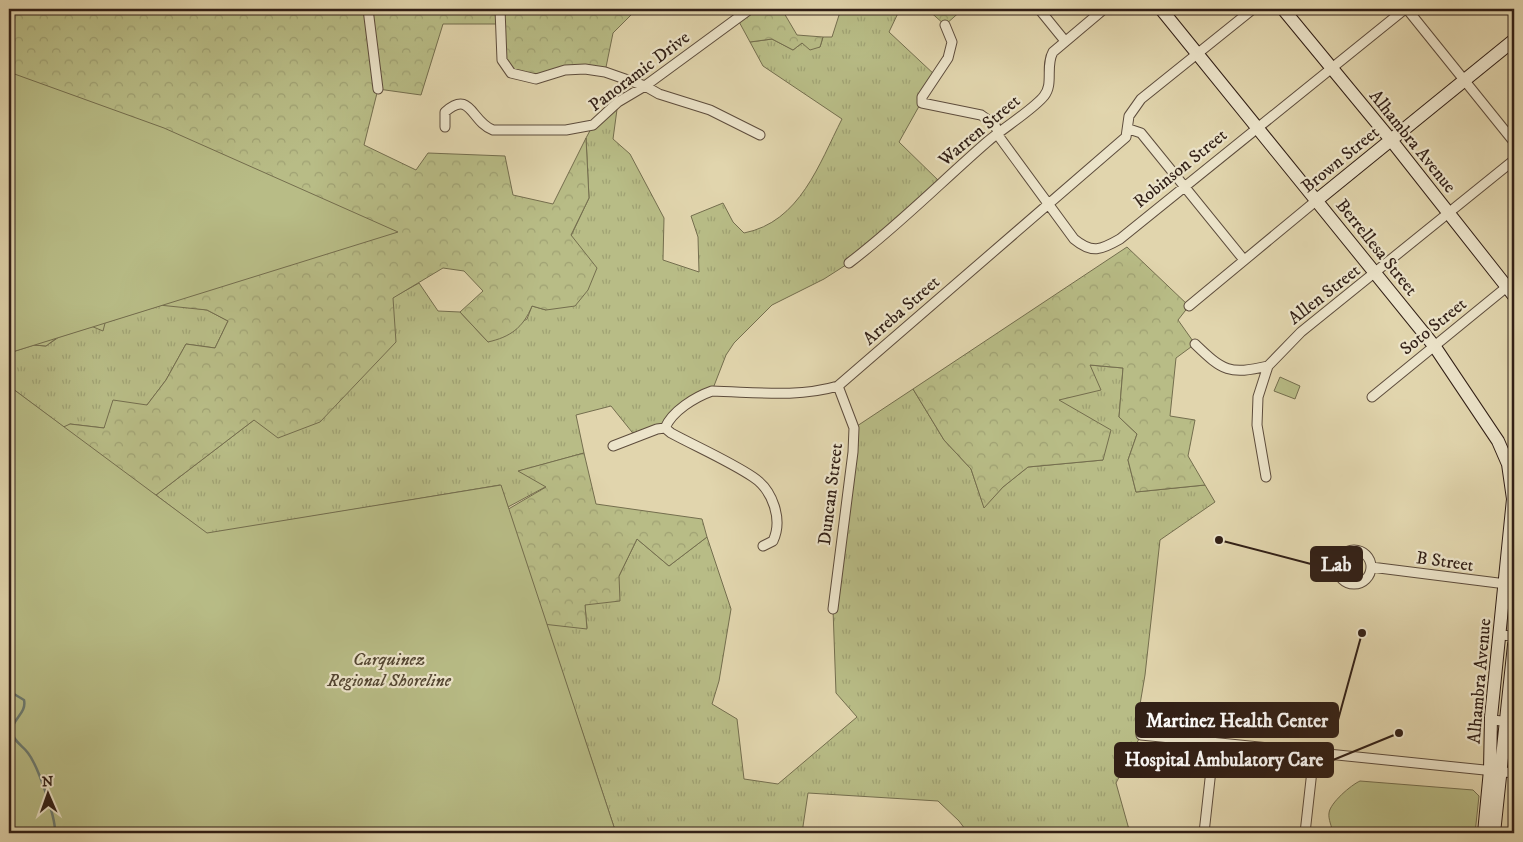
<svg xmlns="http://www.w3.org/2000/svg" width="1523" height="842" viewBox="0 0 1523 842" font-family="'IM FELL DW Pica',serif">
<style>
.grass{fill:url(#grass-tufts);stroke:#746e4e}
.forest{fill:url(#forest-crowns);stroke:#746e4e}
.park{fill:#b8bc86;stroke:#746e4e}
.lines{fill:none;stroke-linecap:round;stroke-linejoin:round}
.stream{stroke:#6c7b71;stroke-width:2.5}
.street-casing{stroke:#5d4c3c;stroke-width:11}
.secondary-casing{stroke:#311f16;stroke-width:14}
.street{stroke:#ece4ca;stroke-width:9}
.secondary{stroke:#ece4ca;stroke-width:12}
.labels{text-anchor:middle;stroke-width:4.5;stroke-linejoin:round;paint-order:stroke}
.street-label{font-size:18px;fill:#311f16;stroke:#ece4ca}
.park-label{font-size:18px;font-style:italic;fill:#534632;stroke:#ece4ca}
.leader{fill:none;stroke:#311f16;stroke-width:2}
.callout-dot{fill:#311f16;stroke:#ece4ca;stroke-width:2}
.callout{fill:#311f16;stroke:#311f16;stroke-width:2}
.callout-label{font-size:19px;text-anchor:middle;font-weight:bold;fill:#fff}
</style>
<defs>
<pattern id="grass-tufts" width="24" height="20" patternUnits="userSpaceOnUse" patternTransform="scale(1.25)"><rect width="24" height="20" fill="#b8bc86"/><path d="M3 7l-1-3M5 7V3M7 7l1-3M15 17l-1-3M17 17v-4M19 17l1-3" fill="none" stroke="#9fa173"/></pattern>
<pattern id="forest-crowns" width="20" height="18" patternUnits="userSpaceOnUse" patternTransform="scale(1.25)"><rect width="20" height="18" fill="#b8bc86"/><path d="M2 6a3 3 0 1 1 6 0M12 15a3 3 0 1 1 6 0" fill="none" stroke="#9fa173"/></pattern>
</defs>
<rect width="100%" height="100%" fill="#e1d5ad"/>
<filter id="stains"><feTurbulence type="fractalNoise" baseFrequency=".004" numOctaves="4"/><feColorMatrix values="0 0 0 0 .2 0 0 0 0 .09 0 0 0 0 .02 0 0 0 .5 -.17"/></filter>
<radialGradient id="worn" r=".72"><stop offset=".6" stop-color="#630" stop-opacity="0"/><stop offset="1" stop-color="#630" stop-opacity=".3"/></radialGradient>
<path class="grass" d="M 841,9 L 900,9 L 889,32 L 936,76 L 899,142 L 941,183 L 849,263 L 824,279 L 772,305 L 734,343 L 726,355 L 712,391 L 701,395 L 665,428 L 636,437 L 611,406 L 576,415 L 584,453 L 519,471 L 547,486 L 508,507 L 500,485 L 207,534 L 156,495 L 254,420 L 392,298 L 419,283 L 438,311 L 460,312 L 488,342 L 527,319 L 532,306 L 546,310 L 571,236 L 589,198 L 586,138 L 593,125 L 618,102 L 613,139 L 630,154 L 664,218 L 663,260 L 699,272 L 698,237 L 691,216 L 723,203 L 733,222 L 744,233 C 800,222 819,164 842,119 L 763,66 L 750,42 L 772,39 L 793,50 L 802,43 L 820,47 L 823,37 L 832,37 Z
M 165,304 L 207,310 L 228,321 L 215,348 L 186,344 L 166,380 L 147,405 L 104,428 L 70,424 L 65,428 L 9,386 L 9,353 L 34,345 L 46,346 L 59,337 Z
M 1089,365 L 1123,368 L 1119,417 L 1137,434 L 1128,460 L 1136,492 L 1205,485 L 1215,502 L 1160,540 L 1145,675 L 1137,722 L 1141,735 L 1116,783 L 1130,833 L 968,833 L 959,821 L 938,801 L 808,793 L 802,833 L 616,833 L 546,623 L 587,628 L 585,605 L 619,576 L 637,539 L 669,566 L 707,537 L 731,609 L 719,681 L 712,704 L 737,719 L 744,779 L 778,784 L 857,717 L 836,693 L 833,609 L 854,428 L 913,389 L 944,440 L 971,469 L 984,507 L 1003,487 L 1028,467 L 1103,460 L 1058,400 Z"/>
<path class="forest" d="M 9,9 L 637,9 L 613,33 L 605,72 L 522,77 L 502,60 L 500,24 L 443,24 L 421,95 L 378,89 L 364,145 L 416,170 L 428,153 L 505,156 L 513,195 L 553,204 L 586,138 L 589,198 L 571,235 L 597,268 L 588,290 L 575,306 L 546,310 L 532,306 C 523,328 510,337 488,342 L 460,312 L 483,291 L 464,271 L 443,268 L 393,298 L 396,342 L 320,422 L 278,438 L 254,420 L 156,495 L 46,435 L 70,424 L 104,428 L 113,400 L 147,405 L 166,380 L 186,344 L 215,348 L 228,321 L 207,310 L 111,300 L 103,331 L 79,321 L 46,346 L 9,343 Z
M 750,9 L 784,9 L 784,13 L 797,35 L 823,37 L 820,47 L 810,50 L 802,43 L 793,50 L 772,39 L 750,42 L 737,18 Z
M 927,9 L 963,9 L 945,25 Z
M 1127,247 L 1189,306 L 1178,320 L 1195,344 L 1176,358 L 1170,416 L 1195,420 L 1188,456 L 1205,485 L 1136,492 L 1128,460 L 1137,434 L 1119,417 L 1123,368 L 1090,365 L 1101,390 L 1059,400 L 1111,430 L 1103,460 L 1028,467 L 1003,487 L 984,508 L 971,469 L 944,440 L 913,389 Z
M 584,453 L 596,504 L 702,519 L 707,537 L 669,566 L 637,539 L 619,576 L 620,601 L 585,605 L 587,629 L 525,622 L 488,521 L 546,487 L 518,471 Z"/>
<path class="park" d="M 9,72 L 164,128 L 398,232 L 9,353 Z
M 1280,377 L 1300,386 L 1295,399 L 1274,391 Z
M 9,386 L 207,533 L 501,485 L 616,833 L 9,833 Z
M 1360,781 L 1473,790 L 1479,796 L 1475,833 L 1333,833 C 1332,827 1328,819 1329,813 C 1330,803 1351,785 1360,781 Z"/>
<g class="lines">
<path class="stream" d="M 9,691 L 24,700 C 27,714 11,719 12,732 C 13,741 23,746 28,753 C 38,766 56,818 55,833"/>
<g class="street-casing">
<path id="street" d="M 368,9 L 378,89
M 500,9 L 502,60 L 511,73 L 536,79 L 565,70 L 585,69 L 605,72 L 645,86 L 659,94 L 710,110 L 760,135
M 1039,9 L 1065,41
M 1407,9 L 1514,142
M 945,25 L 952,42 L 948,58 L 922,97 L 922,103 L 981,115 L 995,125 L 1000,138 L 1074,239 C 1092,254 1101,250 1120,239 L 1405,9
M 445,127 L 445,112 C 471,89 471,122 493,130 L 566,130 L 593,125 L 618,102 L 645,86 L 750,9
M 1129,129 L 1141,133 L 1244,260
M 849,263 C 898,226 941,182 987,142 C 1002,129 1034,109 1044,96 C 1054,84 1045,66 1053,52 L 1104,9
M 1189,306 L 1317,200
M 1195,344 C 1223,371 1229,375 1268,366
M 1372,397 L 1514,281
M 613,446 L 657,429 L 665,428
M 1266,477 L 1257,425 L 1258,397 L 1268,366 L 1301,332 L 1514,160
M 763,546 L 773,541 C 783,520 773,490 753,477 C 729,461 697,447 671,433 L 665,428 C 672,411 695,397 712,391 C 755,392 797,398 838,386 L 1126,137 L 1129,116 L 1141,99 L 1253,9
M1337 567a17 17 0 1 1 34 0a17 17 0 1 1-34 0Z
M 1371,567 L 1514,585
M 833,609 L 853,452 L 854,428 L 838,386
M 1499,635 L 1514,636
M 1491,720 L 1514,722
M 1141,735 L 1514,773
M 1204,833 L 1214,743
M 1305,833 L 1314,753"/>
</g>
<g class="secondary-casing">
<path id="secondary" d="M 1161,9 L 1435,347 L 1498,441 L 1508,464 L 1513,499 L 1491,717 L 1490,770 L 1484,833
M 1283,9 L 1391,140 L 1514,296
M 1317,200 L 1514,40
M 1494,833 L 1514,645"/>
</g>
<use href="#street" class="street"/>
<use href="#secondary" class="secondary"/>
</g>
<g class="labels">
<g class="street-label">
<text transform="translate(639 71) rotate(-37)" y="6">Panoramic Drive</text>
<text transform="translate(979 130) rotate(-40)" y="6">Warren Street</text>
<text transform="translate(1413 141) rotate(51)" y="6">Alhambra Avenue</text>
<text transform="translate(1340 159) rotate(-39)" y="6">Brown Street</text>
<text transform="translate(1180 168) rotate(-39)" y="6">Robinson Street</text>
<text transform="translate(1377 247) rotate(51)" y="6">Berrellesa Street</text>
<text transform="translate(1324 294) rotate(-38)" y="6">Allen Street</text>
<text transform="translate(901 310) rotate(-41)" y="6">Arreba Street</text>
<text transform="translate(1433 326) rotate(-39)" y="6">Soto Street</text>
<text transform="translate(830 494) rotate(-83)" y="6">Duncan Street</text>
<text transform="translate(1445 561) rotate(8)" y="6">B Street</text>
<text transform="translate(1479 681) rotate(-85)" y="6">Alhambra Avenue</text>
</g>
<g class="park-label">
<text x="389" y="665">Carquinez<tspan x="389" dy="21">Regional Shoreline</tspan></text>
</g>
</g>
<path class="leader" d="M1219 540L1311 564M1362 633L1338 720M1399 733L1333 760"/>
<g class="callout-dot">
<circle cx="1219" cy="540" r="5"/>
<circle cx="1362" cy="633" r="5"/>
<circle cx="1399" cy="733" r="5"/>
</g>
<g class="callout">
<rect x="1311" y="547" width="51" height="34" rx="5"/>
<rect x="1136" y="703" width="202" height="34" rx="5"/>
<rect x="1115" y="743" width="218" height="34" rx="5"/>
</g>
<g class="callout-label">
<text x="1336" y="571">Lab</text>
<text x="1237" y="727">Martinez Health Center</text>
<text x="1224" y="766">Hospital Ambulatory Care</text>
</g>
<rect width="1523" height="842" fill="none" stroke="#e1d5ad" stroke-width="30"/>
<rect x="10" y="10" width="1503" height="822" fill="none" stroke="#311f16" stroke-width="2.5"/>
<rect x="15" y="15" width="1493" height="812" fill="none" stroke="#311f16"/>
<g transform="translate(48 794) rotate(358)" stroke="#ece4ca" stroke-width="4" paint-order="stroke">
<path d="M0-4L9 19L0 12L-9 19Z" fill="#311f16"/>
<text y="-8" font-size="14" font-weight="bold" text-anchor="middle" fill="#311f16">N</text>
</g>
<rect width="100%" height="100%" filter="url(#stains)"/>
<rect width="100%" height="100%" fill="url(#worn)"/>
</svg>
